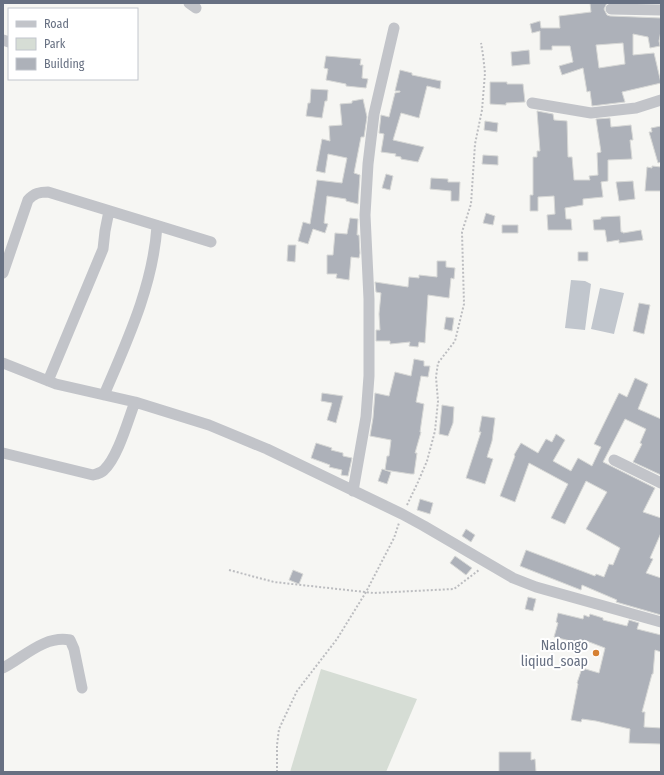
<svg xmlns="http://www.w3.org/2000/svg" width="664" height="775" viewBox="0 0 664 775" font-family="'Fira Sans Condensed',sans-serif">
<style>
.green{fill:#d6ddd5}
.water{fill:#c1c6cd}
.building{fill:#adb1b9;stroke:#d7d8d6;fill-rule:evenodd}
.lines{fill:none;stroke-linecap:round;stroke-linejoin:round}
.path{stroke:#bcbdc0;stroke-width:2;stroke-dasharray:2 2;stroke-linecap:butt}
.street{stroke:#c2c4c9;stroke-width:11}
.poi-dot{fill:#d68133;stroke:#fff;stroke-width:1.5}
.labels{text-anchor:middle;stroke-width:4;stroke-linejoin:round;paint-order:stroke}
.poi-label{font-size:14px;fill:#677082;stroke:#fff;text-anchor:end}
</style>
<rect width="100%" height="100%" fill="#f6f6f3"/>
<path class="green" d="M 321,669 L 417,699 L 386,772 L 290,772 Z"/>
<path class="water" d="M 571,280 L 585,281 L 591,284 L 585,330 L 565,328 Z
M 600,288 L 624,293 L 614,334 L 591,329 Z"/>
<path class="building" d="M 590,3 L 607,3 L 604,9 L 607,15 L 610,16 L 661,18 L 661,31 L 659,41 L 660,46 L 650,48 L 648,37 L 633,34 L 633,55 L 654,53 L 661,83 L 622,92 L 625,102 L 592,106 L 590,91 L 587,92 L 583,68 L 562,75 L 559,66 L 573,62 L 570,46 L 552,46 L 552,50 L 540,50 L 540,31 L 532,33 L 530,24 L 540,21 L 541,28 L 560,28 L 559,16 L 591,12 ZM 623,43 L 625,64 L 599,68 L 596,45 Z
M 529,50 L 530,64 L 512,66 L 511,52 Z
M 326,56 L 361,59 L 360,65 L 363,65 L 362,78 L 368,79 L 366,88 L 346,86 L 346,84 L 326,80 L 328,69 L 324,68 Z
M 400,70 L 412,73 L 412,75 L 441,81 L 440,89 L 427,86 L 419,118 L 401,113 L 393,140 L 424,147 L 418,162 L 401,159 L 401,157 L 395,156 L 396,154 L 381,152 L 384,134 L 379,133 L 381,115 L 389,117 L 395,93 L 400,92 L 400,91 L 395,91 Z
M 490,82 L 507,82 L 507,84 L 523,84 L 525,102 L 506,103 L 506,105 L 490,104 Z
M 311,89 L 328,90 L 327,101 L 325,101 L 322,118 L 306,116 L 308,103 L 310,103 Z
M 363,99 L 367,117 L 364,137 L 361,137 L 354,173 L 360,175 L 358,204 L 346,201 L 346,199 L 327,196 L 324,223 L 328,224 L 325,233 L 313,229 L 308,244 L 298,241 L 303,222 L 310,224 L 317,180 L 342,183 L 347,158 L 328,154 L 325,173 L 316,171 L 322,139 L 330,141 L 329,126 L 342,125 L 340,104 L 352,103 L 352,101 Z
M 537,111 L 553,114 L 554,120 L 567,121 L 568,157 L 572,157 L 574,180 L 590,180 L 589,176 L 598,175 L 597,153 L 601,152 L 596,119 L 610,118 L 611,127 L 631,125 L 633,140 L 630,140 L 632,159 L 608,160 L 608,181 L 601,182 L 603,197 L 583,199 L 583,205 L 565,208 L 566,219 L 571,219 L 572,230 L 548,230 L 547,215 L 555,214 L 554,196 L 538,197 L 538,211 L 530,211 L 530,195 L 533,195 L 533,157 L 537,157 L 537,151 L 540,151 Z
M 485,121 L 498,123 L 497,132 L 484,130 Z
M 661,126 L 661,162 L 658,163 L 649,132 L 652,132 L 651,128 Z
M 483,155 L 498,156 L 498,165 L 482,164 Z
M 652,166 L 661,167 L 661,191 L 645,191 L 647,167 L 652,168 Z
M 386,174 L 393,176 L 390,190 L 382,188 Z
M 431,178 L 448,179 L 448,182 L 460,182 L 459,201 L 451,201 L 451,191 L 430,189 Z
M 633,181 L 635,199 L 619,201 L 616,182 Z
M 486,213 L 495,216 L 493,225 L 483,223 Z
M 620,216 L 621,232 L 623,232 L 623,233 L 641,230 L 643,240 L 619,243 L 619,240 L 607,242 L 605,230 L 594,230 L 593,220 L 601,219 L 601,217 Z
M 350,218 L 358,219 L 357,235 L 359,235 L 360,253 L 359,258 L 351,257 L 349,280 L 336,278 L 337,274 L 327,274 L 327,255 L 333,255 L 335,233 L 347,234 Z
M 502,225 L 518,225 L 518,233 L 502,233 Z
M 288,245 L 296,245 L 295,262 L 287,261 Z
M 578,252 L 588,252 L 588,261 L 578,261 Z
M 437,261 L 446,261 L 446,267 L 455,268 L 454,279 L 451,278 L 449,298 L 428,295 L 425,343 L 419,342 L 418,347 L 409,346 L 410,342 L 390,344 L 390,341 L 376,341 L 376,330 L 380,330 L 379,314 L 381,293 L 376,292 L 375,282 L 408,287 L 409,277 L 419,278 L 419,275 L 437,277 Z
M 639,303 L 650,305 L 644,334 L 633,331 Z
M 446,317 L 454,318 L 452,331 L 444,329 Z
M 414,359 L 424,361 L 424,366 L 430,366 L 428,377 L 421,376 L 416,402 L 424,404 L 420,432 L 421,432 L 415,453 L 417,453 L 414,474 L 411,474 L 385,470 L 387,456 L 389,456 L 391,440 L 370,436 L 373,418 L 375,393 L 389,396 L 395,372 L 411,376 Z
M 635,378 L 648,384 L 638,409 L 661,419 L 661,475 L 633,462 L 642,444 L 640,443 L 646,429 L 625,419 L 603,462 L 655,488 L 643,512 L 661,518 L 661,533 L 650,558 L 653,559 L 646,573 L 661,578 L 661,615 L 616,602 L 617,600 L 582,585 L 581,590 L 520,566 L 526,550 L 595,576 L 596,574 L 604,577 L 609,564 L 613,565 L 620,548 L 586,529 L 607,492 L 586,481 L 565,524 L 551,518 L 568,484 L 529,463 L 515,502 L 500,496 L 515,456 L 514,455 L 521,443 L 538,453 L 546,439 L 552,442 L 556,434 L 565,440 L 553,461 L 571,471 L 578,458 L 592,466 L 601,447 L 594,444 L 619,393 L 627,397 Z
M 322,393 L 343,396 L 336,423 L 327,420 L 332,403 L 321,401 Z
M 442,405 L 454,407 L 453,423 L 448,436 L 439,434 Z
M 482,416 L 495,418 L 492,441 L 487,457 L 493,459 L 485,484 L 466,478 L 481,432 L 479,432 Z
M 316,443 L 332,448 L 331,450 L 343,453 L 343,456 L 352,458 L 348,476 L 341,475 L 342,470 L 329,467 L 330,465 L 311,458 Z
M 382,469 L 391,472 L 387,484 L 378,481 Z
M 420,499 L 433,503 L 430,514 L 417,510 Z
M 466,529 L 475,535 L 471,542 L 462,536 Z
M 455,556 L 472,568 L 466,575 L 450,563 Z
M 293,570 L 303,574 L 299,584 L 289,580 Z
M 528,597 L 536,599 L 533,611 L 525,609 Z
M 558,613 L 583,619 L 584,615 L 589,617 L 590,614 L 603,618 L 603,620 L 627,626 L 629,620 L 639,623 L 637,629 L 661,635 L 661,652 L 655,650 L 653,674 L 652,674 L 642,712 L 645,712 L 644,727 L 661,728 L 661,744 L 629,743 L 630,729 L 596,721 L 582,719 L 581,722 L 571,720 L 578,684 L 577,683 L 582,668 L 599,673 L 605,648 L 584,640 L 583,644 L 554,637 L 558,623 L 556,622 Z
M 499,752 L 531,752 L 531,760 L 535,759 L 536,772 L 499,772 Z"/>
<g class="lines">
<path class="path" d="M 407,505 L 418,482 L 427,461 L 435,431 L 438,401 L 436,377 L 438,363 L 455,341 L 464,304 L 462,232 L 471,204 L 475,144 L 482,110 L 485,73 L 483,55 L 481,43
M 229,570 L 274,582 L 374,593 L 454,589 L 479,570
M 277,772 L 277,745 L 279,729 L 287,712 L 297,691 L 337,639 L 366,592 L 394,538 L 399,523"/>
<path class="street" d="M 189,3 L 196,8
M 611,9 L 661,10
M 3,40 L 9,42
M 532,103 L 591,113 L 636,108 L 661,100
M 3,273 L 28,200 C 34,193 40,192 48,192 L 211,242
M 3,363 L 56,384 L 135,402 L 209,425 L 267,449 L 402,514 L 424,526 L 513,578 L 536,587 L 661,622
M 48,381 L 103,249 L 105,231 L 109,211
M 104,395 C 127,341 153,286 157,226
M 3,453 L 93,475 C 97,474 101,473 104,470 C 118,457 128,420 135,402
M 614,460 L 661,483
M 353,491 L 366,417 L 369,376 L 369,299 L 365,215 L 368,164 L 374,114 L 394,28
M 3,668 C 24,657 45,635 70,640 L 74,649 L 82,688"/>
</g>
<circle class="poi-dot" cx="596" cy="653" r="4"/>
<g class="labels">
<g class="poi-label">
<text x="588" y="650">Nalongo<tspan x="588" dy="16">liqiud_soap</tspan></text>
</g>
</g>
<rect width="664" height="775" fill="none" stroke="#677082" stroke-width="8"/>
<rect x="8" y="8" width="130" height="72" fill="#ffffff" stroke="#c2c6cd"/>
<rect x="16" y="21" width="20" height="6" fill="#c2c4c9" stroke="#c2c6cd"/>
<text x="44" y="28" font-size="12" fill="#677082">Road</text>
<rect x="16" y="38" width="20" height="12" fill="#d6ddd5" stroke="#c2c6cd"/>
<text x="44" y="48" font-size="12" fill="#677082">Park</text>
<rect x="16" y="58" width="20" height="12" fill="#adb1b9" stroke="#c2c6cd"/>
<text x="44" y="68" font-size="12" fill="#677082">Building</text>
</svg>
